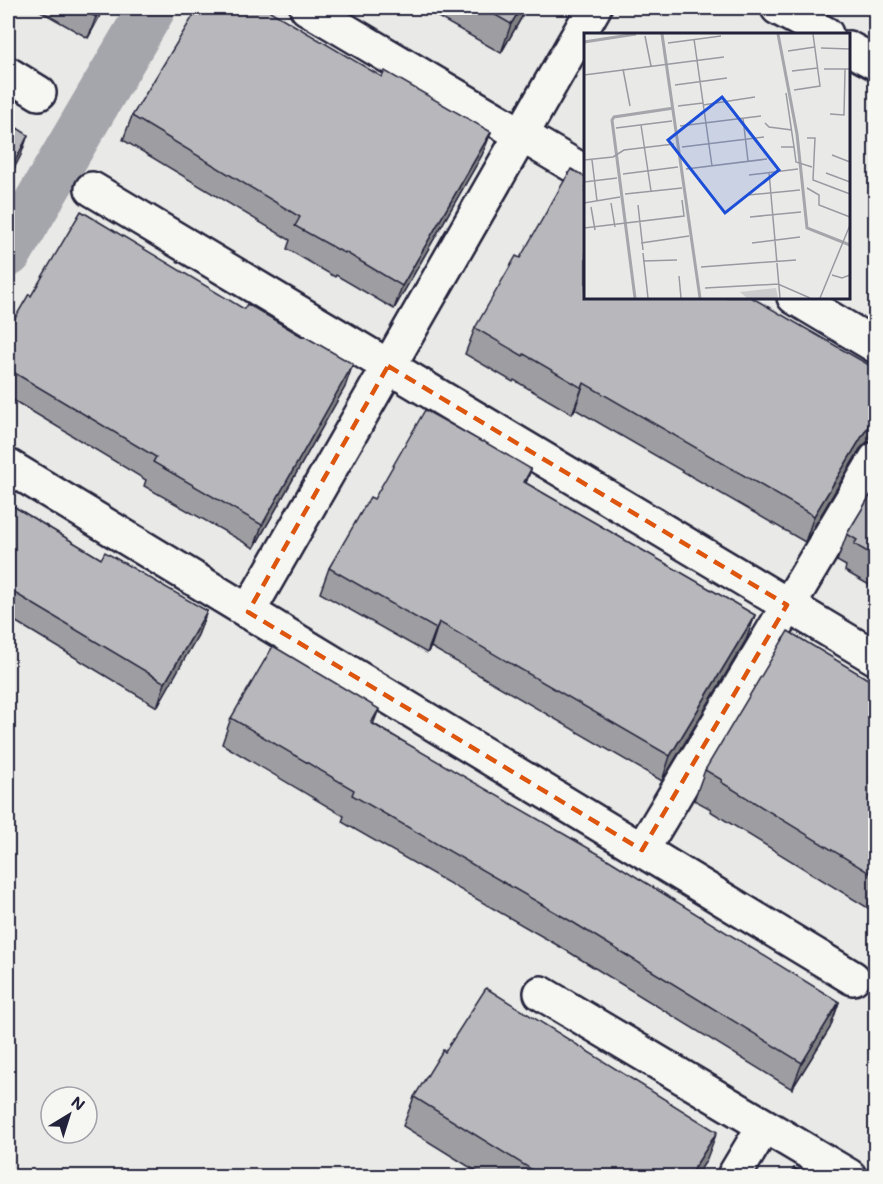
<svg xmlns="http://www.w3.org/2000/svg" width="883" height="1184" viewBox="0 0 883 1184" font-family="Mali,sans-serif">
<style>
.lines{fill:none;stroke-linecap:round;stroke-linejoin:round}
.canal{stroke:#a5a5ac;stroke-width:48}
.street-casing{stroke:#22223b;stroke-width:38}
.street{stroke:#f6f6f2;stroke-width:33}
.wall{fill:#9e9ea2;stroke:#22223b;stroke-width:1.5}
.shaded-wall{fill:#818184;stroke:#22223b;stroke-width:1.5}
.building{fill:#b8b8bc;stroke:#22223b;stroke-width:1.5}
.marked{fill:none;stroke:#de560e;stroke-width:4.5;stroke-dasharray:12 8;stroke-linejoin:round}
.inset-river{fill:none;stroke:#a5a5ac;stroke-width:3}
.inset-road{fill:none;stroke:#9999a2;stroke-width:1.5}
.view{fill:#1d4ed8;fill-opacity:0.15;stroke:#1d4ed8;stroke-width:3}
.inset-edge{fill:none;stroke:#22223b;stroke-width:3}
</style>
<rect width="100%" height="100%" fill="#e9e9e7"/>
<filter id="ink" filterUnits="userSpaceOnUse"><feTurbulence type="fractalNoise" baseFrequency=".0167" numOctaves="2"/><feDisplacementMap in="SourceGraphic" scale="12" xChannelSelector="R" yChannelSelector="G"/><feConvolveMatrix kernelMatrix="1 2 1 2 8 2 1 2 1" color-interpolation-filters="sRGB"/></filter>
<g filter="url(#ink)">
<g class="lines">
<path class="canal" d="M 8,253 L 152,8"/>
<g class="street-casing">
<path id="street" d="M 307,8 L 586,173
M 778,8 L 826,34
M 848,48 L 876,63
M 8,74 L 39,93
M 92,189 L 876,658
M 794,297 L 876,346
M 8,466 L 853,978
M 248,612 L 594,8
M 642,850 L 876,459
M 541,993 L 849,1176
M 734,1176 L 764,1126"/>
</g>
<use href="#street" class="street"/>
</g>
<path class="wall" d="M 35,8 L 104,8 L 88,38 Z
M 422,8 L 527,8 L 501,53 Z
M 382,77 L 491,132 L 482,155 L 394,309 L 336,275 L 335,277 L 287,249 L 290,240 L 123,140 L 132,116 Z
M 31,296 L 345,387 L 254,548 L 144,486 L 146,480 L 8,397 L 8,330 Z
M 586,297 L 876,369 L 876,441 L 867,442 L 860,449 L 805,542 L 575,409 L 572,414 L 514,380 L 513,382 L 465,354 L 475,328 Z
M 531,469 L 526,483 L 755,615 L 746,640 L 662,781 L 431,647 L 427,653 L 320,593 L 329,568 L 374,499 Z
M 876,486 L 876,589 L 845,571 L 846,566 L 837,561 L 847,534 Z
M 8,503 L 101,559 L 207,611 L 198,635 L 157,707 L 8,617 Z
M 876,684 L 876,913 L 710,811 L 711,809 L 694,800 L 705,770 Z
M 231,718 L 374,724 L 839,1002 L 830,1028 L 792,1089 L 564,949 L 342,822 L 344,816 L 222,744 Z
M 414,1097 L 706,1161 L 696,1176 L 484,1176 L 403,1126 Z"/>
<path class="shaded-wall" d="M 101,8 L 104,8 L 88,38 L 96,17 Z
M 521,8 L 527,8 L 501,53 L 511,24 Z
M 491,132 L 482,155 L 394,309 L 402,286 Z
M 28,135 L 21,155 L 8,181 L 8,175 Z
M 353,364 L 345,387 L 254,548 L 262,525 Z
M 584,383 L 575,409 L 572,414 L 582,388 Z
M 876,418 L 876,441 L 867,442 L 860,449 L 805,542 L 814,516 L 870,423 Z
M 531,469 L 522,493 L 524,482 Z
M 207,611 L 198,635 L 157,707 L 165,683 Z
M 755,615 L 746,640 L 662,781 L 670,756 Z
M 439,622 L 431,647 L 427,653 L 436,629 Z
M 379,709 L 369,735 L 371,723 Z
M 839,1002 L 830,1028 L 792,1089 L 802,1063 Z
M 717,1132 L 706,1161 L 696,1176 L 689,1176 Z"/>
<path class="building" d="M 78,8 L 101,8 L 96,17 Z
M 198,8 L 265,8 L 382,77 L 385,71 L 491,132 L 402,286 L 345,252 L 344,253 L 295,226 L 300,217 L 132,116 Z
M 483,8 L 521,8 L 511,24 Z
M 8,122 L 28,135 L 8,175 Z
M 571,169 L 586,177 L 586,297 L 751,297 L 876,369 L 876,418 L 870,423 L 814,516 L 584,383 L 582,388 L 524,354 L 523,356 L 475,328 L 516,256 L 520,258 Z
M 81,211 L 244,309 L 247,304 L 303,337 L 304,336 L 353,364 L 262,525 L 153,462 L 156,457 L 8,369 L 8,330 L 29,294 L 31,296 Z
M 425,410 L 482,442 L 483,441 L 531,469 L 524,482 L 755,615 L 670,756 L 439,622 L 436,629 L 329,568 L 370,497 L 374,499 Z
M 876,486 L 876,557 L 854,544 L 857,540 L 847,534 Z
M 8,503 L 101,559 L 105,552 L 207,611 L 165,683 L 8,589 Z
M 788,631 L 876,684 L 876,877 L 721,782 L 722,780 L 705,770 Z
M 273,646 L 379,709 L 371,723 L 609,860 L 839,1002 L 802,1063 L 574,923 L 352,795 L 354,790 L 231,718 Z
M 486,988 L 717,1132 L 689,1176 L 542,1176 L 414,1097 L 443,1050 L 445,1052 Z
M 794,1168 L 809,1176 L 789,1176 Z"/>
</g>
<path class="marked" d="M 388,366 L 787,605 L 642,850 L 248,612 Z"/>
<g transform="translate(584 33)">
<rect width="266" height="266" fill="#e9e9e7"/>
<path d="M 192,255 L 194,265 L 163,265 L 156,259 Z" fill="#ccccce"/>
<path class="inset-river" d="M 78,1 L 116,265M 194,1 L 213,101 L 223,195 L 266,212M 0,9 L 52,1M 51,265 L 28,87 L 30,84 L 90,75"/>
<path class="inset-road" d="M 61,3 L 67,33M 110,6 L 128,133M 84,10 L 137,3M 237,15 L 266,16M 204,18 L 231,14M 39,36 L 46,73M 240,36 L 261,36M 208,38 L 234,35M 0,42 L 140,24M 91,52 L 143,45M 210,57 L 236,53 L 229,1M 202,60 L 210,114M 119,72 L 171,64M 94,73 L 119,70M 246,81 L 260,82 L 261,36 L 266,36M 159,85 L 164,128M 181,90 L 185,94 L 208,97M 57,92 L 67,158M 96,93 L 177,83M 32,95 L 88,88M 223,105 L 231,105 L 229,147 L 266,161M 98,114 L 180,104M 197,114 L 210,114 L 212,129 L 228,134M 248,122 L 266,129M 0,127 L 29,124 L 40,117 L 90,111M 8,127 L 13,168M 102,136 L 183,126M 185,139 L 196,265M 242,140 L 266,149M 39,141 L 94,134M 165,142 L 214,136M 0,149 L 33,145M 223,155 L 235,162 L 235,172 L 266,184M 41,161 L 98,155M 164,162 L 216,157M 0,170 L 36,164M 27,170 L 31,194M 54,172 L 59,217M 7,174 L 11,197M 166,184 L 217,179M 0,195 L 100,183 L 98,167M 57,210 L 105,203M 168,210 L 216,204M 59,220 L 64,265M 59,228 L 93,227M 117,234 L 212,227M 248,242 L 258,245 L 266,242M 95,243 L 97,265M 121,255 L 194,251 L 226,265M 236,265 L 266,192"/>
<path class="view" d="M 138,64 L 195,137 L 141,180 L 84,107 Z"/>
<rect width="266" height="266" class="inset-edge"/>
</g>
<rect width="883" height="1184" fill="none" stroke="#f6f6f2" stroke-width="30"/>
<rect x="15" y="15" width="853" height="1154" fill="none" stroke="#22223b" stroke-width="2" filter="url(#ink)"/>
<g transform="translate(69 1115) rotate(38)"><circle r="28" fill="#f6f6f2" stroke="#a1a1a9" stroke-width="1.5"/>
<path d="M0-4.5L10 22L0 15L-10 22Z" fill="#22223b"/>
<text y="-9" font-size="16" font-weight="bold" text-anchor="middle" fill="#22223b">N</text>
</g>
</svg>
